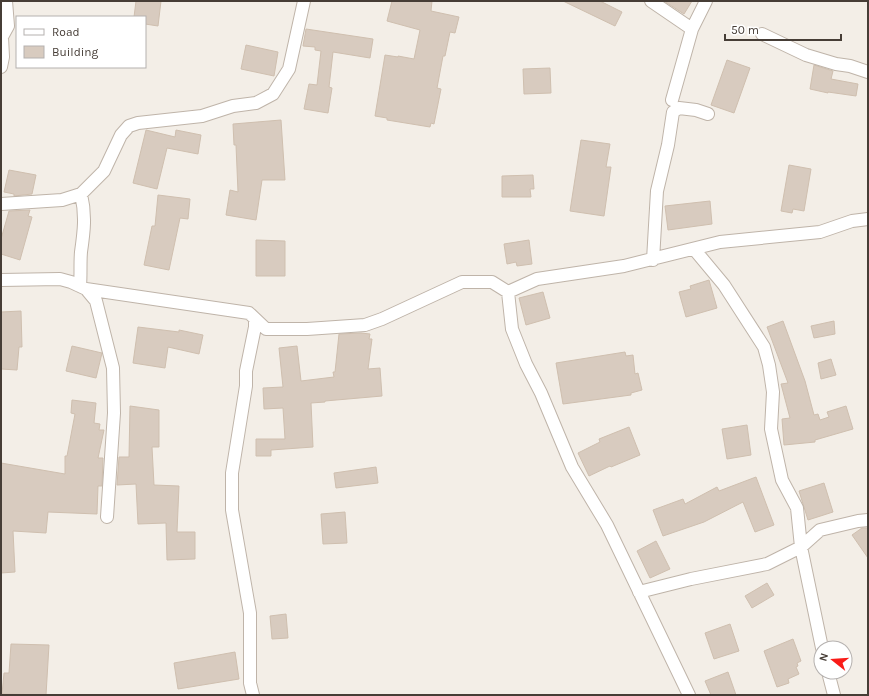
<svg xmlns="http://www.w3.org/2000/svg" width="869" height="696" viewBox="0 0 869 696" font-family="Karla,sans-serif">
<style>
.building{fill:#d8cbbf;stroke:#cfbfaf}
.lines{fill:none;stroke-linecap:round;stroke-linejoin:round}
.minor-casing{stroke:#bfb4a9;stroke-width:14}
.minor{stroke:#fff;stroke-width:12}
</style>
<rect width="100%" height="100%" fill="#f3eee7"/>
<path class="building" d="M 136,1 L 161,1 L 158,26 L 145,24 L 145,17 L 134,17 Z
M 392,1 L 432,1 L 431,11 L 459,17 L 455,33 L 450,32 L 445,56 L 443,56 L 437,88 L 441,89 L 434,124 L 431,123 L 430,127 L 387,120 L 387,118 L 375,116 L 385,55 L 398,57 L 398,56 L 414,59 L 420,30 L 387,21 Z
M 563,1 L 600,1 L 622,12 L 615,26 Z
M 664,1 L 692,1 L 684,14 Z
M 306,29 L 373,39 L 370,58 L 333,52 L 329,87 L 332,88 L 328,113 L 304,109 L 309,84 L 317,85 L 321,51 L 315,50 L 315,47 L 303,46 Z
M 246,45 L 278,52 L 274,76 L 241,69 Z
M 727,60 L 750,68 L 734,113 L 711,105 Z
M 814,65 L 833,71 L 831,79 L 858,84 L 856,96 L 828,92 L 828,93 L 810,89 Z
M 550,68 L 551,93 L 524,94 L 523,69 Z
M 281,120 L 285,180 L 262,180 L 256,220 L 226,215 L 230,190 L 238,192 L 236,145 L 234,145 L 233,124 Z
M 146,130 L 175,137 L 176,130 L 201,135 L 198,154 L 167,148 L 157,189 L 133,183 Z
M 581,140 L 610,144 L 606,167 L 611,167 L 604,216 L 570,211 Z
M 789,165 L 811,169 L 804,211 L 793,209 L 792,213 L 781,211 Z
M 9,170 L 36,175 L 32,194 L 14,196 L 14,194 L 4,192 Z
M 533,175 L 534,189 L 530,189 L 531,197 L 502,197 L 502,176 Z
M 158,195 L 190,199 L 188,219 L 180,218 L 169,270 L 144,265 L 152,226 L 155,226 Z
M 710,201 L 712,224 L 668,230 L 665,206 Z
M 30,210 L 28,216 L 32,217 L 20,260 L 1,254 L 1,239 L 9,211 Z
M 256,240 L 285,241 L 285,276 L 256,276 Z
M 529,240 L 532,264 L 517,266 L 516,262 L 507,264 L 504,244 Z
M 709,280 L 717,308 L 686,317 L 679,292 L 691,289 L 690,286 Z
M 543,292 L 550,318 L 526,325 L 519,298 Z
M 21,311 L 22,347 L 19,347 L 17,370 L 1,369 L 1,312 Z
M 783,321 L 805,381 L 814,415 L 818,414 L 820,420 L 829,417 L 827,412 L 846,406 L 853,429 L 815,440 L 815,442 L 784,445 L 782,419 L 790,418 L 781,384 L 788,383 L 767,327 Z
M 834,321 L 835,334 L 814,338 L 811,326 Z
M 138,327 L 179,332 L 179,330 L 203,335 L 199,354 L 168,347 L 165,368 L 133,363 Z
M 361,333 L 370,334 L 369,339 L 372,339 L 368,369 L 380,368 L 382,396 L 325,401 L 325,402 L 311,403 L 313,447 L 271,450 L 271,456 L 256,456 L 256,439 L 285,439 L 283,408 L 264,409 L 263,388 L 283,387 L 279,348 L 297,346 L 301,381 L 334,377 L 333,372 L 335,372 L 339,334 Z
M 72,346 L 102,353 L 96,378 L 66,371 Z
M 625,352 L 626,356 L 633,355 L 635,374 L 638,373 L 642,390 L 631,393 L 631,395 L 563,404 L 556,363 Z
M 831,359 L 836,375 L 821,379 L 818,363 Z
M 72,400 L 96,403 L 94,423 L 100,424 L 99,430 L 104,430 L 98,458 L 103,458 L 102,486 L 98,486 L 97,514 L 48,512 L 46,533 L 13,531 L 15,572 L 1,573 L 1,463 L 65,474 L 65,456 L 67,456 L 75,414 L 71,413 Z
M 130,406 L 159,410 L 159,447 L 152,447 L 154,485 L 179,486 L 177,532 L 195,532 L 195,559 L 167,560 L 166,523 L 138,524 L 136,484 L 117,485 L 119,457 L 129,457 Z
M 747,425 L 751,455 L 727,459 L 722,429 Z
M 629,427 L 640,455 L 611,467 L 610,466 L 589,476 L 578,453 L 600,442 L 599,439 Z
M 376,467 L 378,483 L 336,488 L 334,473 Z
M 756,477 L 774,525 L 755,532 L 743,502 L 704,522 L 663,536 L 653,510 L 683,499 L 685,504 L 717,487 L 719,491 Z
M 824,483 L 833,512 L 808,520 L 799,491 Z
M 345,512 L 347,543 L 323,544 L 321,514 Z
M 862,528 L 868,528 L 868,558 L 852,535 Z
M 656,541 L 670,569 L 650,578 L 637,551 Z
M 767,583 L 774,595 L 752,608 L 745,596 Z
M 286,614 L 288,638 L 272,639 L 270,616 Z
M 730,624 L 739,651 L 714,659 L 705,633 Z
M 793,639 L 801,661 L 797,663 L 798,666 L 796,667 L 799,674 L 788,679 L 789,683 L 777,687 L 764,651 Z
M 11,644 L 49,645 L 46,695 L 2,694 L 4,673 L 9,673 Z
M 235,652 L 239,679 L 178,689 L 174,663 Z
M 728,672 L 736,695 L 711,695 L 705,681 Z"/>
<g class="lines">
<g class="minor-casing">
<path id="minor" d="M 651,1 L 692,29
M 762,34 L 806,55 L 836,64 L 850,66 L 868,72
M 1,67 L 3,57 L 2,37 L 8,26 L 6,1
M 672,100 L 692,29 L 706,1
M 1,204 L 62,200 L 81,194 L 104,171 L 121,135 L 129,126 L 138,123 L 202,116 L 233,106 L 256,103 L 273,94 L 289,69 L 304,1
M 653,260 L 657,191 L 668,145 L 673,112 L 679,108 L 696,110 L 708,114
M 1,280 L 60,279 L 71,282 L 86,289 L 249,313 L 266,329 L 307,329 L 365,325 L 382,319 L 462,282 L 492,282 L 508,292 L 512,329 L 526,364 L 541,393 L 572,467 L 607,525 L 689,695
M 80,286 C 81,275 80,263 81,252 C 84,231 86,215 81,194
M 86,289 L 96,301 L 113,368 L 114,413 L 107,517
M 508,292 L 537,279 L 624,266 L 720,242 L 820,232 L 852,221 L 868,219
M 639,592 L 691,579 L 767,564 L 801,547 L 797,508 L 782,480 L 771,429 L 773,392 L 769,365 L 764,347 L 724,285 L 694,249
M 822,648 L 801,547 L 820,530 L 858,521 L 868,520
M 828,672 L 834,695
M 253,695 L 250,683 L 250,613 L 232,510 L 232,473 L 246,386 L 246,371 L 255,327 L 255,320"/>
</g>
<use href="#minor" class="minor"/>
</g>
<rect width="869" height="696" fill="none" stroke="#463d36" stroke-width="4"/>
<rect x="16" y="16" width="130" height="52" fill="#ffffff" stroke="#b5b1af"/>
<rect x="24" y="29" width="20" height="6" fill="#ffffff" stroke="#b5b1af"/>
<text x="52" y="36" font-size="12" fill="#463d36">Road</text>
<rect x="24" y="46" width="20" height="12" fill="#d8cbbf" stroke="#b5b1af"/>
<text x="52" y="56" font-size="12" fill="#463d36">Building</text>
<g transform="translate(833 660) rotate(287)"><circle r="19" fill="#ffffff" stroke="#b5b1af"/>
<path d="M0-3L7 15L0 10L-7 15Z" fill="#f91c18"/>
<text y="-6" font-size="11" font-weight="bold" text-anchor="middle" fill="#463d36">N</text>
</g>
<path d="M725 34v6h116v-6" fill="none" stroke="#463d36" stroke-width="2"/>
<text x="731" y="34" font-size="12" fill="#463d36" stroke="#ffffff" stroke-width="3" paint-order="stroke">50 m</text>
</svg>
